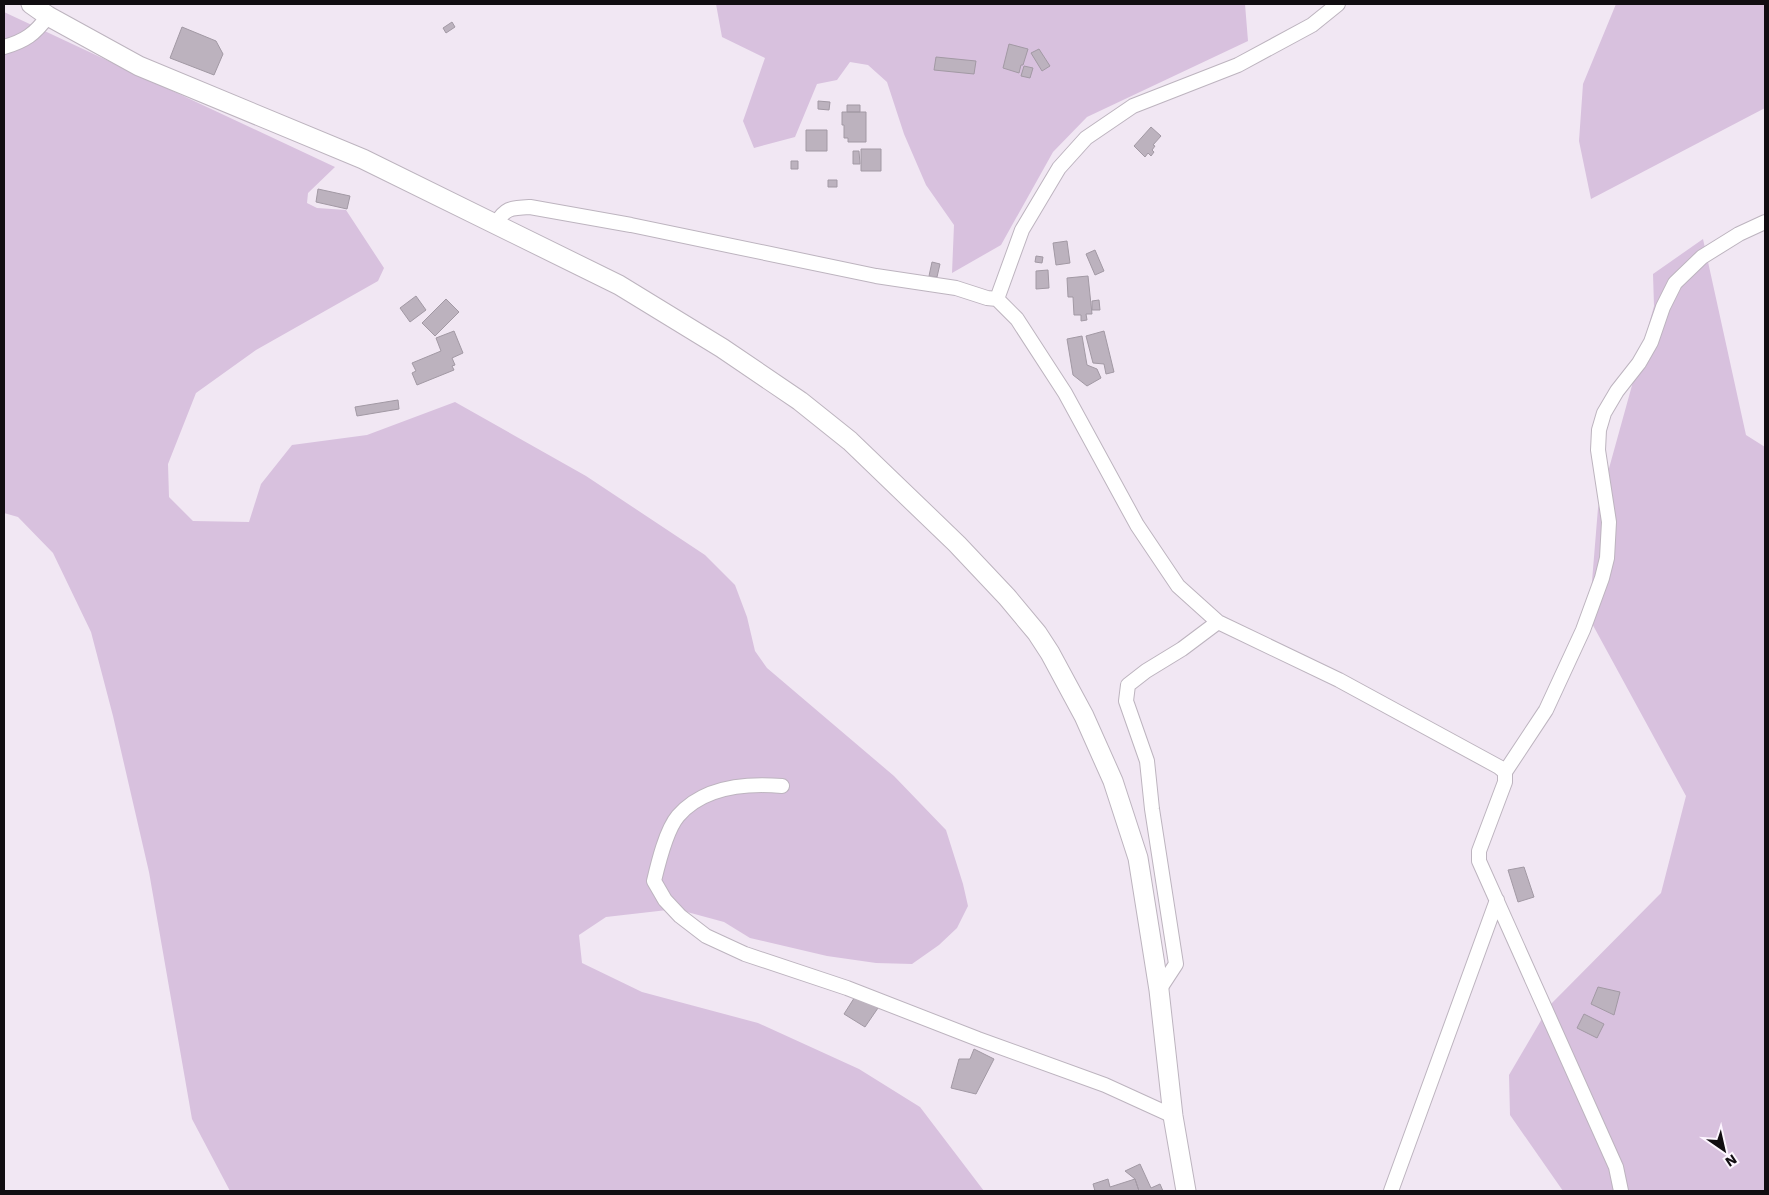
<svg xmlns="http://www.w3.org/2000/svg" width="1769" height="1195" viewBox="0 0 1769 1195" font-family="'Work Sans',sans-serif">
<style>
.green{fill:#d8c1de}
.building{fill:#bcb2be;stroke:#a299a4}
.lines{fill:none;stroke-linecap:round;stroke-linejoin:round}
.street-casing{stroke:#bdb4bf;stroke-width:16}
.secondary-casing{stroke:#bdb4bf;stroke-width:21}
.street{stroke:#fff;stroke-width:14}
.secondary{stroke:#fff;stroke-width:19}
</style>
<rect width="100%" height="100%" fill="#f1e7f3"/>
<path class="green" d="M 716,4 L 1245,4 L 1248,41 L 1087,117 L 1053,152 L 1001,245 L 952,273 L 954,225 L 926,185 L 904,134 L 887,82 L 868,65 L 850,62 L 837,80 L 817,84 L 795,137 L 754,148 L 743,121 L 765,58 L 722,37 Z
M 1616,4 L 1765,4 L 1765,108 L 1591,199 L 1579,141 L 1583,84 Z
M 4,12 L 335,167 L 308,193 L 307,203 L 317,208 L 346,210 L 384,268 L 378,281 L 256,350 L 196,393 L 168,464 L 169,497 L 193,521 L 249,522 L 261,484 L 292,445 L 367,435 L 455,402 L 586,476 L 705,555 L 735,585 L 747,617 L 755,651 L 767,668 L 894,776 L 946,830 L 963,884 L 968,906 L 957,928 L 939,945 L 912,964 L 876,963 L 827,956 L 750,938 L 724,922 L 676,909 L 606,917 L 579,935 L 582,963 L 642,992 L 758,1023 L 859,1069 L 920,1107 L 984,1191 L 230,1191 L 192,1119 L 149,872 L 113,716 L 91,632 L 53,553 L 18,517 L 4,513 Z
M 1703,239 L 1746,435 L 1765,447 L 1765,1191 L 1563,1191 L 1510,1115 L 1509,1075 L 1550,1005 L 1661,893 L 1686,796 L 1589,618 L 1598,508 L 1654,306 L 1653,274 Z"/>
<path class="building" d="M 452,22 L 455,27 L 446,33 L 443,28 Z
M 182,27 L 216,41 L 223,54 L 214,75 L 170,58 Z
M 1009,44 L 1028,49 L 1023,65 L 1021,65 L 1019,73 L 1003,68 Z
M 1039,49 L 1050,66 L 1042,71 L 1031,53 Z
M 936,57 L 976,61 L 974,74 L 934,70 Z
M 1024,66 L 1033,68 L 1030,78 L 1021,76 Z
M 818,101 L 830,102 L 829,110 L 818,109 Z
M 847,105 L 860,105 L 860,112 L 847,112 Z
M 842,112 L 866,112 L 866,142 L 848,142 L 848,138 L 844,138 L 844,125 L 842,125 Z
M 1151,127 L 1161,136 L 1153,145 L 1155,146 L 1152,150 L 1154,152 L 1151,156 L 1148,153 L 1145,157 L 1134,146 Z
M 806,130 L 827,130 L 827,151 L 806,151 Z
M 861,149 L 881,149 L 881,171 L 861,171 Z
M 853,151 L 859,151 L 860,164 L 853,164 Z
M 791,161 L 798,161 L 798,169 L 791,169 Z
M 828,180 L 837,180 L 837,187 L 828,187 Z
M 318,189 L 350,196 L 347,209 L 316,202 Z
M 1067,241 L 1070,263 L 1056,265 L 1053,243 Z
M 1095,250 L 1104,271 L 1095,275 L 1086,254 Z
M 1036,256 L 1043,257 L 1042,263 L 1035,262 Z
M 932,262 L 940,264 L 937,277 L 929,276 Z
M 1048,270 L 1049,288 L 1036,289 L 1036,271 Z
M 1088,276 L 1092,314 L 1086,314 L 1087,320 L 1081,321 L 1081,315 L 1074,315 L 1073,297 L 1068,297 L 1067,278 Z
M 416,296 L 426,310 L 410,322 L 400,308 Z
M 446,299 L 459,312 L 435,336 L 422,323 Z
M 1099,300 L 1100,310 L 1092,310 L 1092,301 Z
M 454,331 L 463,353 L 452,358 L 455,365 L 452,366 L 454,370 L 417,385 L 412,373 L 416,371 L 412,363 L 441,351 L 436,338 Z
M 1104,331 L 1114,372 L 1106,374 L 1104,364 L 1093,363 L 1086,336 Z
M 1082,336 L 1087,365 L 1097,369 L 1101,378 L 1087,386 L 1073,375 L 1067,339 Z
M 398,400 L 399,409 L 357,416 L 355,407 Z
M 1524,867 L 1534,897 L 1518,902 L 1508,870 Z
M 1598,987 L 1620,992 L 1614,1015 L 1591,1004 Z
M 858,992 L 878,1008 L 865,1027 L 844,1014 Z
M 1584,1014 L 1604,1024 L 1597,1038 L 1577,1028 Z
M 974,1049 L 994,1059 L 976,1094 L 951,1088 L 959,1059 L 970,1059 Z
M 1140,1164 L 1151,1188 L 1160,1184 L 1163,1191 L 1139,1191 L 1135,1179 L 1125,1171 Z
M 1108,1179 L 1110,1187 L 1135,1179 L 1139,1191 L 1095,1191 L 1093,1184 Z"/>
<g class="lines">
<g class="street-casing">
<path id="street" d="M 4,47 C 25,41 35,34 48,16
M 495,225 C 505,208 510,208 530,207 L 631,225 L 876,276 L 956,288 L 987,298 L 997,299 L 1017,319 L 1065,393 L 1137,525 L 1178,586 L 1218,622 L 1339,680 L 1499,767 L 1505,772
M 997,299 L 1022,230 L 1059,168 L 1086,138 L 1133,106 L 1238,65 L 1312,25 L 1338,4
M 782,786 C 746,783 703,787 678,816 C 666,830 658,864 654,881 L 665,900 L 680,916 L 706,936 L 745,954 L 847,988 L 978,1039 L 1105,1085 L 1173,1116
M 1159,990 L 1176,964 L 1152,809 L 1147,761 L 1126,701 L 1128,685 L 1146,671 L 1182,649 L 1218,622
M 1391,1191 L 1497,900
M 1621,1191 L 1616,1167 L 1479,861 L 1479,851 L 1505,782 L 1505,772 L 1546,710 L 1583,630 L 1602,578 L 1607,558 L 1609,522 L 1598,450 L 1599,430 L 1604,413 L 1617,391 L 1639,363 L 1651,342 L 1663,307 L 1675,283 L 1702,257 L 1739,234 L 1765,222"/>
</g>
<g class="secondary-casing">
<path id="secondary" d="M 31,4 L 48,16 L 139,66 L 363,159 L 619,285 L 722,348 L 800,401 L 850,441 L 957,544 L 1007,597 L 1037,633 L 1050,653 L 1084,716 L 1113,781 L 1138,858 L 1159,990 L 1173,1116 L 1186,1191"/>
</g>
<use href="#street" class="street"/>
<use href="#secondary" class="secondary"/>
</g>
<rect width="1769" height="1195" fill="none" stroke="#110d11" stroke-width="10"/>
<g transform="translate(1724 1150) rotate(146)" stroke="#fdf5ff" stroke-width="4" paint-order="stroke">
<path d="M0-4L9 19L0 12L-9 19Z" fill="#110d11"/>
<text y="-8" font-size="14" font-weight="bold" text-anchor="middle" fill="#110d11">N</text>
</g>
</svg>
